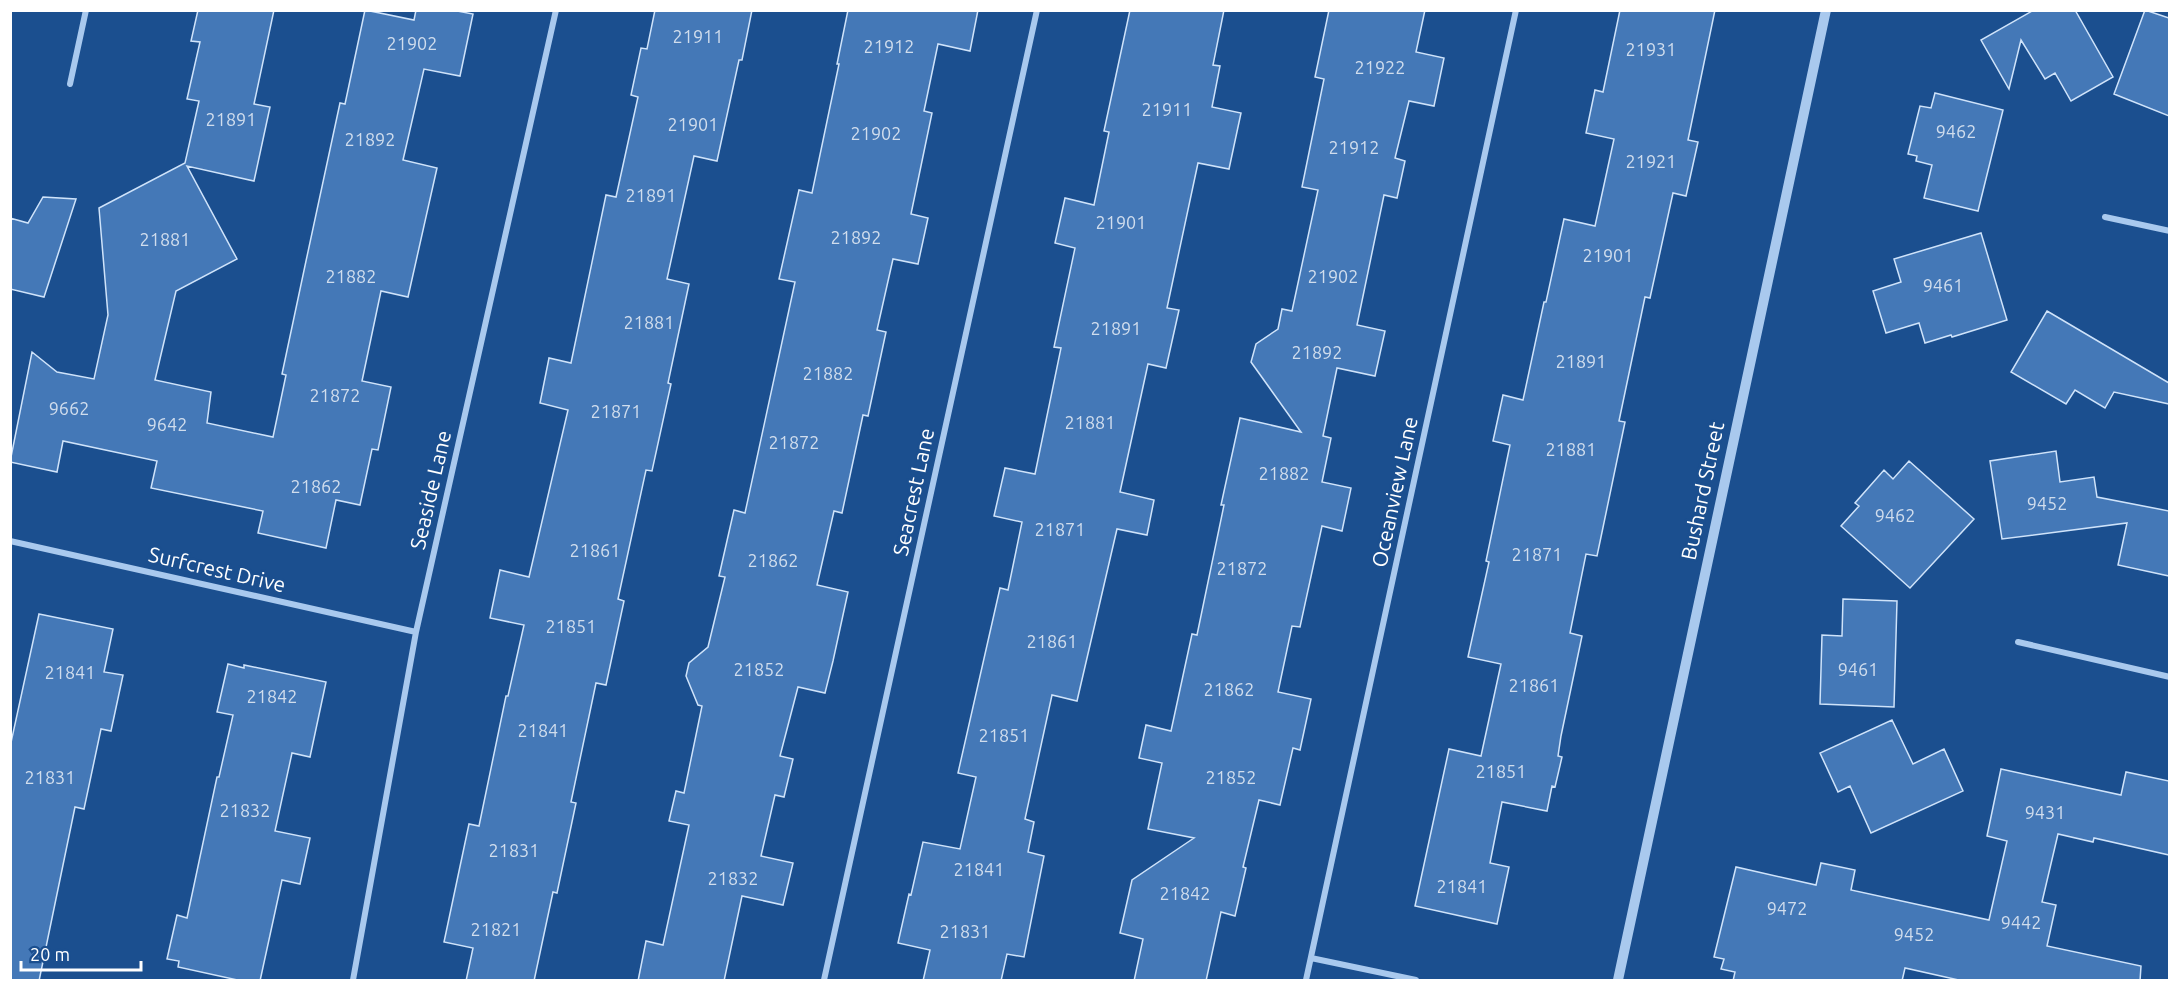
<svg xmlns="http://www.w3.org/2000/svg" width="2180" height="991" viewBox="0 0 2180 991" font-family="Ubuntu,sans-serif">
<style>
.building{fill:#4478b7;stroke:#cfe3fa;stroke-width:1.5}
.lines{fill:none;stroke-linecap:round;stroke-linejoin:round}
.minor{stroke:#a9c9ee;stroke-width:6}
.tertiary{stroke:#a9c9ee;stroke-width:10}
.labels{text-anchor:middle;stroke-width:5;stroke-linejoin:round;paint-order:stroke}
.number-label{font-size:18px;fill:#d0dded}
.street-label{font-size:21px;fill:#fff;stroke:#1b4f8f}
</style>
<rect width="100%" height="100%" fill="#1b4f8f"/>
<path class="building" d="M 198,10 L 274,10 L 254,104 L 270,107 L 254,181 L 187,166 L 237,259 L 176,291 L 155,380 L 211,392 L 207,423 L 273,437 L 286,375 L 282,374 L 306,261 L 340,103 L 345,104 L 365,10 L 414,20 L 416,10 L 452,10 L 473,14 L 460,76 L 424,69 L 403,160 L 437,168 L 408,297 L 381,291 L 362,381 L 391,387 L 378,450 L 372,449 L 360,505 L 336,500 L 326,548 L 258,533 L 263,511 L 151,488 L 157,461 L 63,441 L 57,472 L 10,462 L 32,352 L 57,372 L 94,379 L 108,315 L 99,208 L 185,163 L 199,101 L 187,99 L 200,42 L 191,41 Z
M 655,10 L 752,10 L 742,60 L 739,60 L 717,161 L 694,156 L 667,279 L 689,284 L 668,383 L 671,384 L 652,471 L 646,470 L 618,599 L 624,601 L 606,685 L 596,683 L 571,802 L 576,803 L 557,893 L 553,892 L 534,981 L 466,981 L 473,948 L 444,942 L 469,824 L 479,826 L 506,696 L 508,696 L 524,625 L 490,618 L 500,570 L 529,577 L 568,410 L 540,403 L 549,358 L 571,363 L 606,195 L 616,197 L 638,97 L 631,95 L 641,48 L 647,49 Z
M 848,10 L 978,10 L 970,51 L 938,44 L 924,111 L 932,113 L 911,214 L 928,218 L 918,264 L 893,259 L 877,330 L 886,332 L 868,416 L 863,415 L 842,513 L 834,511 L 817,585 L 848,592 L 833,661 L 825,693 L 798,687 L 780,756 L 793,759 L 784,797 L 775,795 L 761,856 L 793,863 L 783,905 L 742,896 L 724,981 L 638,981 L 646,941 L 663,945 L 689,825 L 669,821 L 676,791 L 684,793 L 702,706 L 698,705 L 686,676 L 689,663 L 708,647 L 725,577 L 719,576 L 734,510 L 745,513 L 795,282 L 779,279 L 799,190 L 812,193 L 839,64 L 837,64 Z
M 1130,10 L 1224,10 L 1213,65 L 1220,66 L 1212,107 L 1241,113 L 1229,169 L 1198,163 L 1167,308 L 1179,310 L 1166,368 L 1148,364 L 1120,492 L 1154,500 L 1147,535 L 1117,529 L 1077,701 L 1052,695 L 1025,819 L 1034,822 L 1028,852 L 1044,856 L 1024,957 L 1007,954 L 1001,981 L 923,981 L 930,950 L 898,943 L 909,894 L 911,895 L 923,842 L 960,849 L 976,777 L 958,773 L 1000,588 L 1008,590 L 1022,522 L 994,516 L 1005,468 L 1035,474 L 1061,348 L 1054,347 L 1075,248 L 1055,243 L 1065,198 L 1094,205 L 1109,132 L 1104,131 Z
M 1329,10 L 1425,10 L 1416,52 L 1444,58 L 1434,106 L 1409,101 L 1395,158 L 1405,161 L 1397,198 L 1384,195 L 1357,325 L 1385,331 L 1375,376 L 1337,368 L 1323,436 L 1331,438 L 1322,482 L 1351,488 L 1342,531 L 1322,526 L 1300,627 L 1292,626 L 1278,692 L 1311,699 L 1300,750 L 1293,748 L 1280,805 L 1259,800 L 1243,867 L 1246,868 L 1235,916 L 1221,912 L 1206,981 L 1134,981 L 1143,939 L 1120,933 L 1132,880 L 1194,838 L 1148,829 L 1162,763 L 1139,758 L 1146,725 L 1171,731 L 1192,634 L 1197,635 L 1224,505 L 1221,505 L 1240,418 L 1301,432 L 1251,362 L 1256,344 L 1278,329 L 1282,309 L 1292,311 L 1318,190 L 1302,187 L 1324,79 L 1315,77 Z
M 1620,10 L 1715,10 L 1688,140 L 1698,142 L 1686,196 L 1673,193 L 1650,298 L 1645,297 L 1619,421 L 1625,422 L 1601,537 L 1597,556 L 1586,554 L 1570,633 L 1582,636 L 1561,736 L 1558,756 L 1562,757 L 1555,787 L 1552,786 L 1547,811 L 1502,802 L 1490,863 L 1509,867 L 1497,924 L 1415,906 L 1449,749 L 1481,756 L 1501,664 L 1468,657 L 1489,562 L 1486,561 L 1510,445 L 1493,441 L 1503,395 L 1523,400 L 1544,302 L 1546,302 L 1564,219 L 1595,226 L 1614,139 L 1586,133 L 1595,90 L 1603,92 Z
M 2034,10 L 2075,10 L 2113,77 L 2071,101 L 2055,73 L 2045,79 L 2021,40 L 2009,89 L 1981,40 Z
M 2145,10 L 2169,18 L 2169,116 L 2114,94 Z
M 1935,93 L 2003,110 L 1978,211 L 1924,198 L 1932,165 L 1916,161 L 1917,156 L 1908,154 L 1920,106 L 1931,108 Z
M 43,197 L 76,199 L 44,297 L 10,289 L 10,218 L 28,223 Z
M 1981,233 L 2007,320 L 1952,337 L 1951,335 L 1925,343 L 1919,323 L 1886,333 L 1873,291 L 1901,282 L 1894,259 Z
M 2047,311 L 2169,383 L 2169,404 L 2114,392 L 2105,408 L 2075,390 L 2066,404 L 2011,372 Z
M 2056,451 L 2060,482 L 2094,477 L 2097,497 L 2169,511 L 2169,576 L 2118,565 L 2127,523 L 2002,539 L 1990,461 Z
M 1909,461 L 1974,519 L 1910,588 L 1841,526 L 1859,506 L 1855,503 L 1884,470 L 1893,479 Z
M 1843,599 L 1897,601 L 1894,707 L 1820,704 L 1822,635 L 1842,636 Z
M 39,614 L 113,629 L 104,672 L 123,675 L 111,731 L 101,729 L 84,809 L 75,807 L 39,981 L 10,981 L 10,747 Z
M 228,664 L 244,668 L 244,665 L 326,682 L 310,757 L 292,753 L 275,831 L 310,838 L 300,884 L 282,880 L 260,981 L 242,981 L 178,967 L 179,961 L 167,959 L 177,915 L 187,918 L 217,777 L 219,777 L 233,715 L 217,712 Z
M 1892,720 L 1913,764 L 1944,749 L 1963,791 L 1871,833 L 1850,786 L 1838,792 L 1820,753 Z
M 2001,769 L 2121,795 L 2126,772 L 2169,781 L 2169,855 L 2094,838 L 2093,842 L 2058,834 L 2042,902 L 2056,905 L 2047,946 L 2141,966 L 2140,981 L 1963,981 L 1905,968 L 1902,981 L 1733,981 L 1735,972 L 1721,969 L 1724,959 L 1714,957 L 1736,867 L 1816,885 L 1821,863 L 1855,870 L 1851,890 L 1989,920 L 2007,841 L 1987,836 Z"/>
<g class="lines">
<path class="minor" d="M 70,84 L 86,10
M 2105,217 L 2170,231
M 10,541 L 416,632
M 2018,642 L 2170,677
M 1311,958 L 1416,980
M 353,980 L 416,632 L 556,10
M 824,980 L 1037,10
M 1306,980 L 1516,10"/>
<path class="tertiary" d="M 1618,980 L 1826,10"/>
</g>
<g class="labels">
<g class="number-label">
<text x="698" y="43">21911</text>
<text x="412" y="50">21902</text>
<text x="889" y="53">21912</text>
<text x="1651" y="56">21931</text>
<text x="1380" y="74">21922</text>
<text x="1167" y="116">21911</text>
<text x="231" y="126">21891</text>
<text x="693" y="131">21901</text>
<text x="1956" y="138">9462</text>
<text x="876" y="140">21902</text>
<text x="370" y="146">21892</text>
<text x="1354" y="154">21912</text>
<text x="1651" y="168">21921</text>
<text x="651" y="202">21891</text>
<text x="1121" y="229">21901</text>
<text x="856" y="244">21892</text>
<text x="165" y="246">21881</text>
<text x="1608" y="262">21901</text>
<text x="351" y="283">21882</text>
<text x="1333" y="283">21902</text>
<text x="1943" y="292">9461</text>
<text x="649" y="329">21881</text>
<text x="1116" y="335">21891</text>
<text x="1317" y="359">21892</text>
<text x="1581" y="368">21891</text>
<text x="828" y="380">21882</text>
<text x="335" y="402">21872</text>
<text x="69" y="415">9662</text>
<text x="616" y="418">21871</text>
<text x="1090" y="429">21881</text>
<text x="167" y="431">9642</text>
<text x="794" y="449">21872</text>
<text x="1571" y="456">21881</text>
<text x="1284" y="480">21882</text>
<text x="316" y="493">21862</text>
<text x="2047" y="510">9452</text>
<text x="1895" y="522">9462</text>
<text x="1060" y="536">21871</text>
<text x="595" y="557">21861</text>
<text x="1537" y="561">21871</text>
<text x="773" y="567">21862</text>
<text x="1242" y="575">21872</text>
<text x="571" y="633">21851</text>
<text x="1052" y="648">21861</text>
<text x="759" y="676">21852</text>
<text x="1858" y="676">9461</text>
<text x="70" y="679">21841</text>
<text x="1534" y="692">21861</text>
<text x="1229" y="696">21862</text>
<text x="272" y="703">21842</text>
<text x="543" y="737">21841</text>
<text x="1004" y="742">21851</text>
<text x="1501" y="778">21851</text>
<text x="50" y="784">21831</text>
<text x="1231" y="784">21852</text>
<text x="245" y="817">21832</text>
<text x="2045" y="819">9431</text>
<text x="514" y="857">21831</text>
<text x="979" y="876">21841</text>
<text x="733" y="885">21832</text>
<text x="1462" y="893">21841</text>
<text x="1185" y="900">21842</text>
<text x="1787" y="915">9472</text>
<text x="2021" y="929">9442</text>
<text x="496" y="936">21821</text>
<text x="965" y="938">21831</text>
<text x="1914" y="941">9452</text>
</g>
<g class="street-label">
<text transform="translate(431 490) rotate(-77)" y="7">Seaside Lane</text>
<text transform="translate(1703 491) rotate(-78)" y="7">Bushard Street</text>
<text transform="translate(914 492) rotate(-78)" y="7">Seacrest Lane</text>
<text transform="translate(1395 492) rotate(-78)" y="7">Oceanview Lane</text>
<text transform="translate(217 570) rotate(13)" y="7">Surfcrest Drive</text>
</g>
</g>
<rect width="2180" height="991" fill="none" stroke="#ffffff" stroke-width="24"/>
<path d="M21 961v9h120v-9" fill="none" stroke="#ffffff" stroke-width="3"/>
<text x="30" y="961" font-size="18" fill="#ffffff" stroke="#1b4f8f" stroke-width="4.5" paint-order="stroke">20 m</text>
</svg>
